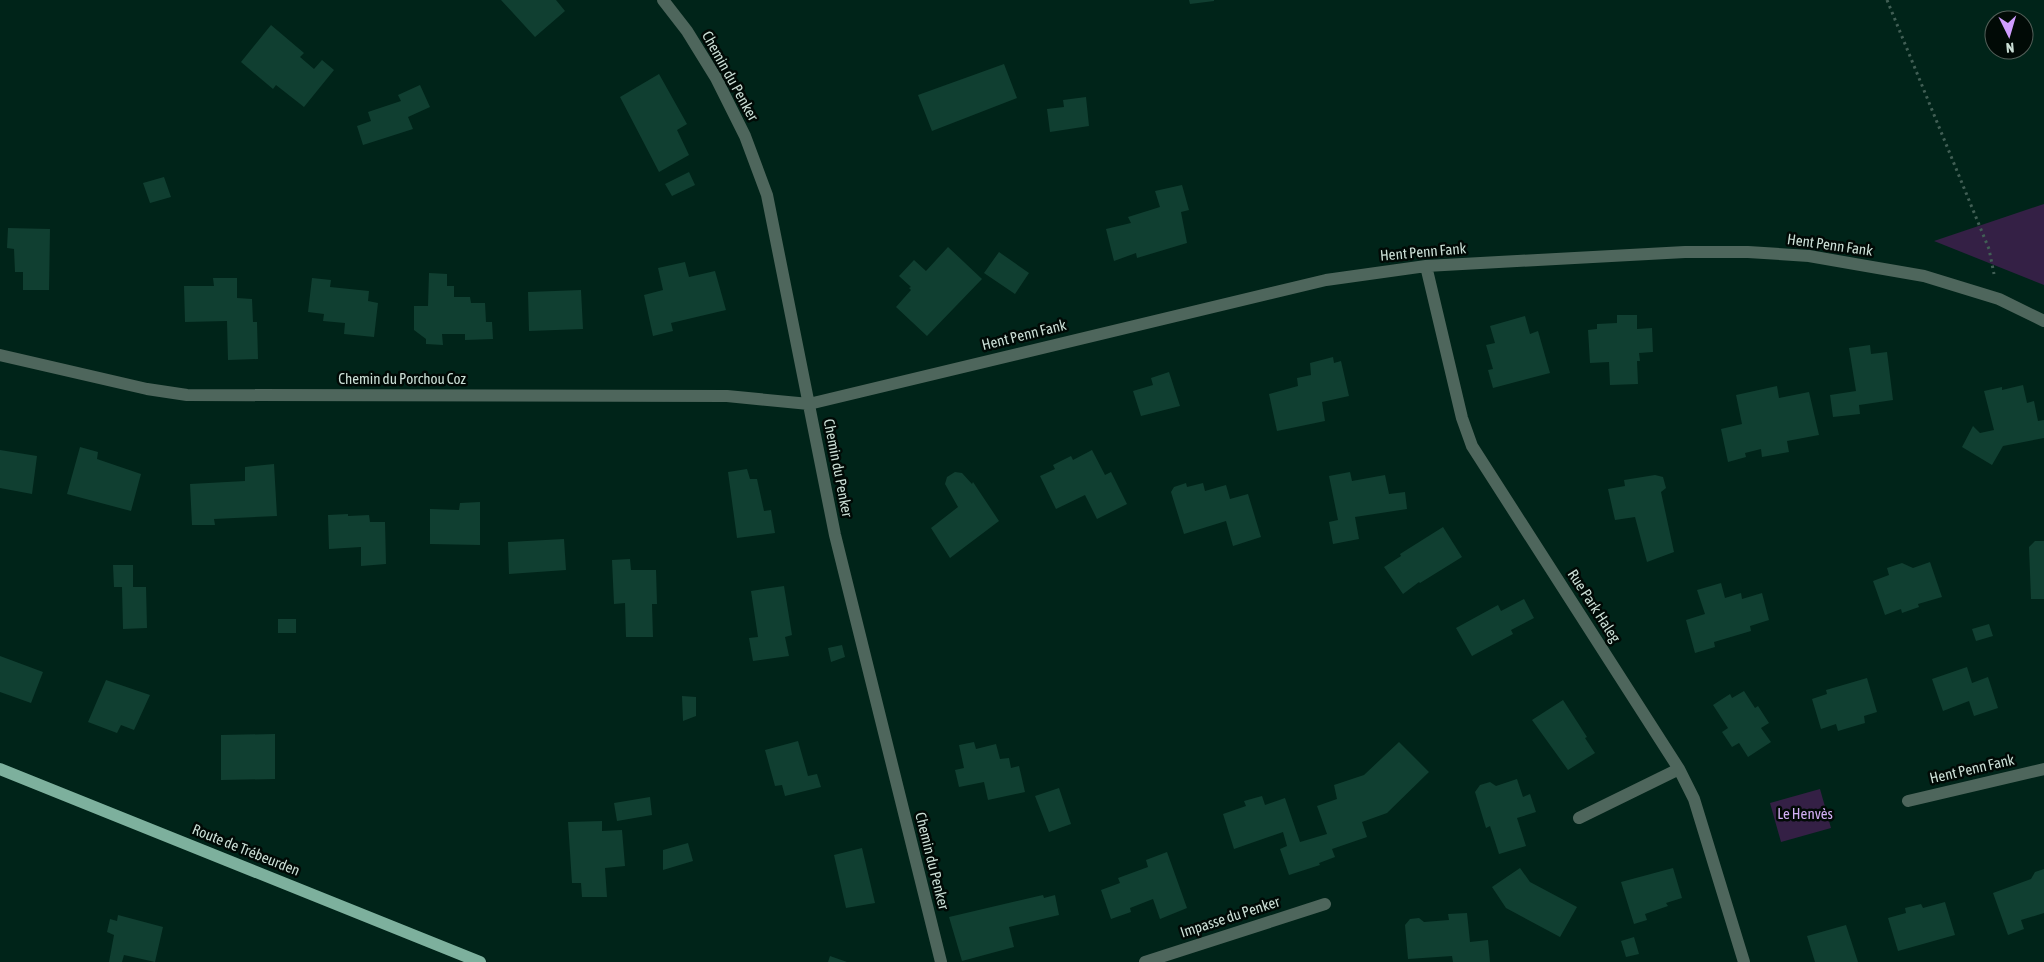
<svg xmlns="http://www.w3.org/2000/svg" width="2044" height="962" viewBox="0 0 2044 962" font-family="'Asap Condensed',sans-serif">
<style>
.green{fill:#342045}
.building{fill:#103f31}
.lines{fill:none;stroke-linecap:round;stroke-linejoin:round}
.path{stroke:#415f55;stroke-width:3;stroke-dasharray:2.5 4;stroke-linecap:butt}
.minor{stroke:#4e665c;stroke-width:12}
.major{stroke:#7db09d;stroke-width:12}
.labels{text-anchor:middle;stroke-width:5;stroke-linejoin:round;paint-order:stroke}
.street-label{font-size:15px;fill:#cbdfd6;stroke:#010a06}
.park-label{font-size:15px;fill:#d1aff3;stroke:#010a06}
</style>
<rect width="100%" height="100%" fill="#002419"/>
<path class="green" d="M 2044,204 L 2044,285 L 1934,241 Z
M 1820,789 L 1831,828 L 1781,842 L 1770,803 Z"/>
<path class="building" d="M 501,0 L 556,0 L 565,11 L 535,37 Z
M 1189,0 L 1214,0 L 1214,1 L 1190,4 Z
M 271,25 L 304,53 L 300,57 L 314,69 L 322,60 L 334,70 L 304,107 L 276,85 L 273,89 L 241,62 Z
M 1004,64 L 1017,98 L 932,131 L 918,95 Z
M 659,74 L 687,124 L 677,130 L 689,155 L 659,172 L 620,97 Z
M 420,85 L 430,107 L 408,117 L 413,129 L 363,145 L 357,126 L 371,121 L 368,112 L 401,101 L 398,95 Z
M 1086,97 L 1089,126 L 1050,132 L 1047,109 L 1064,107 L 1063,100 Z
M 689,172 L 695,185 L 672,196 L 665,184 Z
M 164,177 L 171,197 L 150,203 L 143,183 Z
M 1182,185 L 1189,210 L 1181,212 L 1187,243 L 1137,258 L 1136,253 L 1114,261 L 1106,229 L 1131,223 L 1128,217 L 1160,207 L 1155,191 Z
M 8,228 L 50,229 L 49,290 L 23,290 L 23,272 L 15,272 L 14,249 L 7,248 Z
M 948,247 L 982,279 L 927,336 L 896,307 L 911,290 L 909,288 L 911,287 L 899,276 L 914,260 L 926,271 Z
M 999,252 L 1029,273 L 1015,294 L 984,273 Z
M 685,262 L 689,277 L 715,271 L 726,310 L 671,323 L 673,331 L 653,336 L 644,295 L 663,290 L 658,268 Z
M 429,273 L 447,274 L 447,286 L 454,286 L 454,297 L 470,297 L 471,303 L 485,303 L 486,322 L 492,322 L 493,339 L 465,340 L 465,334 L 442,334 L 443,345 L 426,344 L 426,339 L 414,330 L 414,306 L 428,306 Z
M 213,278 L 237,278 L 237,298 L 252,299 L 253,322 L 257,322 L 258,359 L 228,360 L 227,321 L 185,322 L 184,286 L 214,286 Z
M 312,278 L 331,280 L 330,287 L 369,291 L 368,301 L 378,303 L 374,337 L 344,334 L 345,323 L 323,321 L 324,314 L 308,312 Z
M 581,290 L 583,329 L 529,331 L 528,292 Z
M 1617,315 L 1637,315 L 1637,329 L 1652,328 L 1653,352 L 1639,353 L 1640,361 L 1637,361 L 1638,384 L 1610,385 L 1609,362 L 1590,363 L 1588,330 L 1597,329 L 1597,324 L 1617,323 Z
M 1525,316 L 1530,334 L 1538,331 L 1550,373 L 1493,388 L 1488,370 L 1493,369 L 1486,345 L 1495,343 L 1490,326 Z
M 1870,345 L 1871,354 L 1887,352 L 1893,400 L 1859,405 L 1860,414 L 1833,417 L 1830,395 L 1856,391 L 1849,348 Z
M 1333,357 L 1334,363 L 1341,361 L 1349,396 L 1322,402 L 1325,421 L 1277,431 L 1269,394 L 1298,386 L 1297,378 L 1311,375 L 1310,363 Z
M 1169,372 L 1180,406 L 1141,416 L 1133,391 L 1153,385 L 1151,378 Z
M 2023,385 L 2027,403 L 2034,401 L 2038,421 L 2044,420 L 2044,438 L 2003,446 L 1992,465 L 1962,447 L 1973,426 L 1980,433 L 1994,430 L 1984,391 L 2002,387 L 2002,390 Z
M 1777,386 L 1779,398 L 1809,392 L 1819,435 L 1787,441 L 1789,452 L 1762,457 L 1761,449 L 1745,453 L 1746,457 L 1728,462 L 1721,429 L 1742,424 L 1736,395 Z
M 80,447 L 98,452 L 97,459 L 141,474 L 131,511 L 67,494 Z
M 0,450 L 37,456 L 32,494 L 0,488 Z
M 1092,450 L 1105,475 L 1111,472 L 1127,504 L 1097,519 L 1085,495 L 1056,509 L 1040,476 L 1055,469 L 1053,465 L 1071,456 L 1073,460 Z
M 274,464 L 277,516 L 214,519 L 215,525 L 192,525 L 190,484 L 245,481 L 245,467 Z
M 747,469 L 750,479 L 757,479 L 764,511 L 771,510 L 775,533 L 737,538 L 728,472 Z
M 955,472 L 962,473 L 972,484 L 973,482 L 999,521 L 950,558 L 931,528 L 958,507 L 945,484 L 947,477 Z
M 1350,472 L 1352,481 L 1385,475 L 1389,494 L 1405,492 L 1407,509 L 1355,517 L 1359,539 L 1333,544 L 1329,522 L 1338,520 L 1329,476 Z
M 1655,475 L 1663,477 L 1666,488 L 1661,492 L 1674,552 L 1647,562 L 1635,517 L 1615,520 L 1608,489 L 1625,486 L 1624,480 Z
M 1186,483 L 1187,487 L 1203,483 L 1205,491 L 1226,485 L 1230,499 L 1248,494 L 1261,537 L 1233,546 L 1226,521 L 1184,534 L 1171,492 L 1174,487 Z
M 480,502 L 480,545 L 430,544 L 430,509 L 459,510 L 460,503 Z
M 348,514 L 348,516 L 369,515 L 370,522 L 385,522 L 386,564 L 361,566 L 361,547 L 329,549 L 328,515 Z
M 1443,527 L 1462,557 L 1420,583 L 1419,582 L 1403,594 L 1384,567 L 1401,556 L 1400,554 Z
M 564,539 L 566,570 L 509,574 L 508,542 Z
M 2035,541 L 2044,541 L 2044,599 L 2031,599 L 2029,547 Z
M 630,559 L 631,570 L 656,570 L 657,604 L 652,604 L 653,637 L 626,637 L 625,603 L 614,604 L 612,560 Z
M 1930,562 L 1942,597 L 1918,604 L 1919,607 L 1902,613 L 1901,609 L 1885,615 L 1873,581 L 1889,575 L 1887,568 L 1902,563 L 1913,568 Z
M 113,565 L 133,565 L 133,587 L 146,587 L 147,628 L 123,629 L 122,587 L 114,587 Z
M 1721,583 L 1725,598 L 1741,593 L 1742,599 L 1762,593 L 1769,620 L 1750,626 L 1751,631 L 1714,642 L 1715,647 L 1695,653 L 1686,620 L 1705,614 L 1697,590 Z
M 784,586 L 792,635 L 785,637 L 789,656 L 753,661 L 749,638 L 758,637 L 751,591 Z
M 1524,599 L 1534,618 L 1511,630 L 1513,634 L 1472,656 L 1456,628 L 1498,605 L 1501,611 Z
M 278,619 L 296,619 L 296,633 L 278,633 Z
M 1989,624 L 1993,636 L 1976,641 L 1972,629 Z
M 842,645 L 845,657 L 831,662 L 828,648 Z
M 0,656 L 43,672 L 31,703 L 0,692 Z
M 1967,667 L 1972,683 L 1988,677 L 1998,708 L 1974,716 L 1969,701 L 1943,711 L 1932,679 Z
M 1867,678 L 1877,712 L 1864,716 L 1865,723 L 1838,731 L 1836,724 L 1821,729 L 1812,699 L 1827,694 L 1826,690 Z
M 106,680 L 150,695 L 134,730 L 121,725 L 117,733 L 88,722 Z
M 1744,691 L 1755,708 L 1758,706 L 1769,723 L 1761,728 L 1771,742 L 1748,757 L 1739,743 L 1732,747 L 1722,732 L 1728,728 L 1713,705 L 1730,694 L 1732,698 Z
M 682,696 L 696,697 L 696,716 L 683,721 Z
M 1563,700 L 1587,737 L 1585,738 L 1595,753 L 1568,770 L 1532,720 Z
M 275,734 L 275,779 L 221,780 L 221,735 Z
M 798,741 L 808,776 L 817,774 L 821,787 L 785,796 L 782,785 L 775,786 L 765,750 Z
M 974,742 L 976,749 L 996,744 L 1000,759 L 1009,758 L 1011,768 L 1019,766 L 1025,792 L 988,800 L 984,782 L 959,787 L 955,770 L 964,768 L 959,745 Z
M 1399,742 L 1429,772 L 1387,813 L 1362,822 L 1367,837 L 1332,849 L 1335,857 L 1319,863 L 1320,865 L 1289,875 L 1280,849 L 1287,846 L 1283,832 L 1234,849 L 1223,814 L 1246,806 L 1244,801 L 1262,796 L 1265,805 L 1285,798 L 1300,842 L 1327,834 L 1317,806 L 1337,799 L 1334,785 L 1364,775 Z
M 1517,779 L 1523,797 L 1530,794 L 1536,812 L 1517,818 L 1526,846 L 1499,854 L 1490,826 L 1486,828 L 1475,792 L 1480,785 L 1490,782 L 1496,786 Z
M 1059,788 L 1071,824 L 1049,832 L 1035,796 Z
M 650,797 L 652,815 L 617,821 L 614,803 Z
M 602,821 L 602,831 L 622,830 L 625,866 L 605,868 L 607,897 L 582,897 L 581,883 L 572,883 L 568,822 Z
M 688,843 L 693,861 L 663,870 L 663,850 Z
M 862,848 L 875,903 L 846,908 L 834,855 Z
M 1167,852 L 1187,908 L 1160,919 L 1153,899 L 1130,908 L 1131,912 L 1111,919 L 1101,890 L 1120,883 L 1118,878 L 1148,867 L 1146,860 Z
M 1520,868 L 1530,882 L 1577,907 L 1560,937 L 1506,908 L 1492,887 Z
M 1673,868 L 1682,898 L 1666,903 L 1668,906 L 1645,914 L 1647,920 L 1634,924 L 1621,882 Z
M 2044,869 L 2044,913 L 2021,920 L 2024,929 L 2008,935 L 1993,893 L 2031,879 L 2035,872 Z
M 1043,895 L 1044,898 L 1055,895 L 1059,915 L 1009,927 L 1014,947 L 962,961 L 949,917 Z
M 1945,902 L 1955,935 L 1898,951 L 1888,918 L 1906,913 L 1905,908 L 1921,904 L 1923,908 Z
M 1467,913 L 1470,942 L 1488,940 L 1490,962 L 1453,962 L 1452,956 L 1408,959 L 1405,925 L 1410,919 L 1419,918 L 1424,922 L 1449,920 L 1448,914 Z
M 118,915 L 163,927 L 155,962 L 124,955 L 122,962 L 109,962 L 114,935 L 107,932 L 110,919 L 117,921 Z
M 1846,925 L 1858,962 L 1815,962 L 1807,936 Z
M 1634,937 L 1639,954 L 1626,957 L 1621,941 Z
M 830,956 L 847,962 L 828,962 Z"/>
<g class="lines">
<path class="path" d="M 1887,0 L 1989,249 L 1994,274"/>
<path class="minor" d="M 663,0 L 687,31 L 716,78 L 745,136 L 767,195 L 835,535 L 941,962
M 1426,266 L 1462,418 L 1472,446 L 1679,769 L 1694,799 L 1744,962
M 0,355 L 147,389 L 187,395 L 727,396 L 809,404 L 1326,280 L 1426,266 L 1685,252 L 1748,252 L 1809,256 L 1924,276 L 1999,299 L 2044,321
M 1908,801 L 2044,769
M 1579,818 L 1679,769
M 1145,962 L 1325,904"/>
<path class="major" d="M 0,769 L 480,962"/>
</g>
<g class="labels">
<g class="street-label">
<text transform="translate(730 76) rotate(61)" y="5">Chemin du Penker</text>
<text transform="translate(1830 245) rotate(8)" y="5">Hent Penn Fank</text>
<text transform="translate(1423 252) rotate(-5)" y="5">Hent Penn Fank</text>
<text transform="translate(1024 335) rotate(-14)" y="5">Hent Penn Fank</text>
<text x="402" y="384">Chemin du Porchou Coz</text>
<text transform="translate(838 468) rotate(79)" y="5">Chemin du Penker</text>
<text transform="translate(1594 606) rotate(57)" y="5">Rue Park Haleg</text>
<text transform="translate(1972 769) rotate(-13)" y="5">Hent Penn Fank</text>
<text transform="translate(246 850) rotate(22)" y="5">Route de Trébeurden</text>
<text transform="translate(932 861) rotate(76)" y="5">Chemin du Penker</text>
<text transform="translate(1230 917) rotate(-18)" y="5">Impasse du Penker</text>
</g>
<g class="park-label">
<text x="1805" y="819">Le Henvès</text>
</g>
</g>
<g transform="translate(2009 35) rotate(175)"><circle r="24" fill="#010a06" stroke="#525f59"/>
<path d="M0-4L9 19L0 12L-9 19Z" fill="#d09dff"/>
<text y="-8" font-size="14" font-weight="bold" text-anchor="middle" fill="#cbdfd6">N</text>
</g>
</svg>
